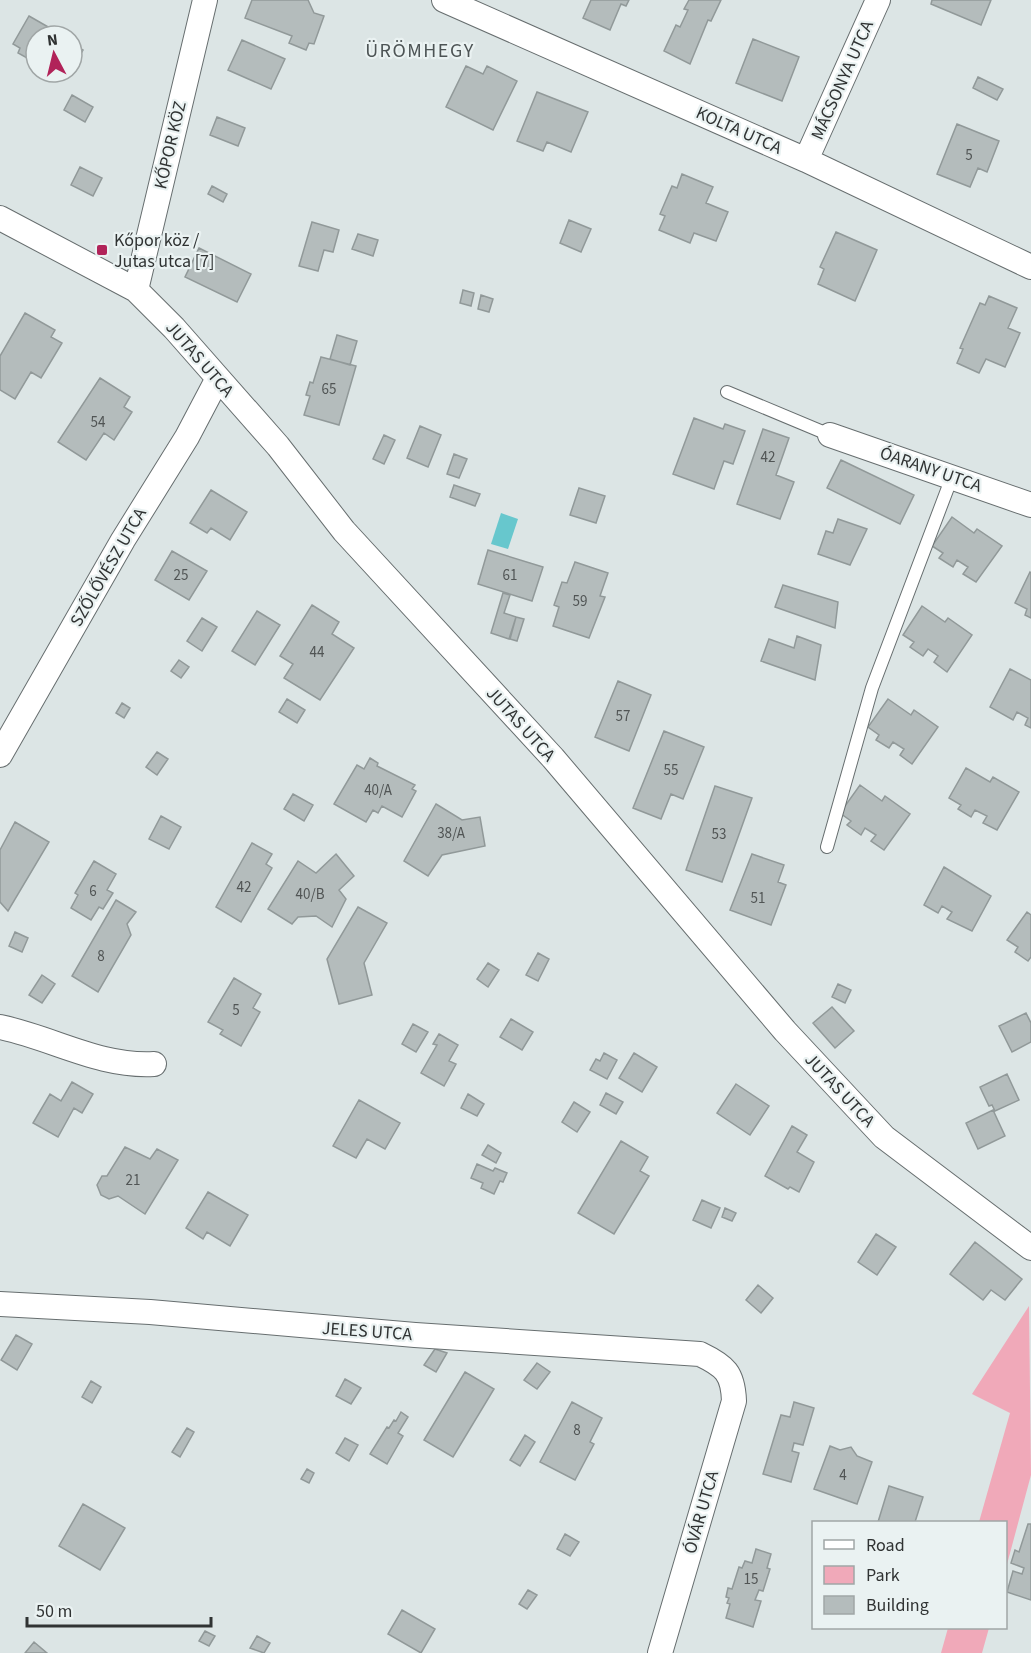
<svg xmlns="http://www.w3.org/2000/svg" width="1031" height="1653" viewBox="0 0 1031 1653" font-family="'Source Sans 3',sans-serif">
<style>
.green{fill:#f0a9b9}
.water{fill:#67c7cd}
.building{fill:#b4bcbc;stroke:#919999;stroke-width:1.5}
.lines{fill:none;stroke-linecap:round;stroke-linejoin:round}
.lane-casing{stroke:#676e6f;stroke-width:14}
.street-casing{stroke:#676e6f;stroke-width:26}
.lane{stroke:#fff;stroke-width:12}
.street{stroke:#fff;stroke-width:24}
.poi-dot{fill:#b12359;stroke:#eaf2f2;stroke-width:2}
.labels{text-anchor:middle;stroke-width:4.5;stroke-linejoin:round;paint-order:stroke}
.number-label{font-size:15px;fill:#515555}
.street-label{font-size:18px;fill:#303333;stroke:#eaf2f2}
.poi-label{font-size:18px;fill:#303333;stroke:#eaf2f2;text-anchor:start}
.neighbourhood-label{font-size:20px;letter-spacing:1.5px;fill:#4d5455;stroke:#eaf2f2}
</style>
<rect width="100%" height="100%" fill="#dce5e5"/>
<path class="green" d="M 1029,1306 L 1031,1475 L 1006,1568 L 1006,1522 L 979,1522 L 1010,1413 L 972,1394 Z
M 948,1628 L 989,1628 L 982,1653 L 941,1653 Z"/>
<path class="water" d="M 501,513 L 518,519 L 508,549 L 491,544 Z"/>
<path class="building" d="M 252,0 L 308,0 L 314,13 L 324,16 L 314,44 L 309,43 L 306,50 L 289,43 L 292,36 L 245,18 Z
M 591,0 L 629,0 L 626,6 L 621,4 L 610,30 L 583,18 Z
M 689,0 L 721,0 L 711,21 L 708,20 L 690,64 L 664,51 L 676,25 L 680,27 L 688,10 L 684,9 Z
M 932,0 L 991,0 L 981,25 L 931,4 Z
M 29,16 L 64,36 L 36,36 L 36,63 L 18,53 L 20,48 L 13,44 Z
M 753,39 L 799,57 L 782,101 L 736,83 Z
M 242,40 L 285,59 L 271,89 L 228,70 Z
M 72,44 L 83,50 L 72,69 Z
M 466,66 L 483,74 L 487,66 L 517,81 L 493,130 L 446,107 Z
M 978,77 L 1003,89 L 997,100 L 973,88 Z
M 537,92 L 588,112 L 571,152 L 547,142 L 543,151 L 517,141 Z
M 72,95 L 93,107 L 85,122 L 64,110 Z
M 217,117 L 245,128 L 238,146 L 210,135 Z
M 957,124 L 999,141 L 987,172 L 978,168 L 970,187 L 937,174 Z
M 80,167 L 102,178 L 93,196 L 71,185 Z
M 682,174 L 713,187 L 706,203 L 728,212 L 716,241 L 694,233 L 690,243 L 659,230 L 665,216 L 660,214 L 672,186 L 677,188 Z
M 212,186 L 227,194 L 223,202 L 208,194 Z
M 569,220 L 591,229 L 581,252 L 560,243 Z
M 312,222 L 339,230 L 333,252 L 324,250 L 318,271 L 299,266 Z
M 836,232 L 877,250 L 855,301 L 818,284 L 824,269 L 820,267 Z
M 358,234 L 378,240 L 373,256 L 352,249 Z
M 199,248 L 251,274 L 237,302 L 185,277 Z
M 463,290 L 474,293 L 471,306 L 460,303 Z
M 481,295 L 493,299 L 489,312 L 478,309 Z
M 989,296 L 1017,308 L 1008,328 L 1020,333 L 1005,367 L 986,359 L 979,373 L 957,363 L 963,349 L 960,348 L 980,303 L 985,305 Z
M 25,313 L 55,330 L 51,337 L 62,343 L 41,378 L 31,372 L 15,399 L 0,390 L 0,356 Z
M 337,335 L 357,341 L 350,365 L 330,359 Z
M 321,357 L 356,366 L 339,425 L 304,415 L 310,396 L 306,395 L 310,382 L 313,383 Z
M 100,378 L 130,397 L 124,407 L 132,412 L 114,440 L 104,433 L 86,460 L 58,442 Z
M 694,418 L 723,429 L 725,424 L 745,431 L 733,464 L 724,461 L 714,489 L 673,474 Z
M 420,426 L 441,435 L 428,467 L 407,458 Z
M 763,429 L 789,438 L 776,475 L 794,482 L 780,519 L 737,504 Z
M 384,435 L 395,440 L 384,464 L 373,459 Z
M 454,454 L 467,459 L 459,478 L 447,474 Z
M 841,460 L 914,495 L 900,524 L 827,488 Z
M 454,485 L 480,494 L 475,506 L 450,497 Z
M 579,488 L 605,496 L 596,523 L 570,515 Z
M 211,490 L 247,512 L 230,540 L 211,528 L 207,533 L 190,523 Z
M 952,517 L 974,533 L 977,529 L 1002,546 L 976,582 L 963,574 L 968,567 L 957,560 L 953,567 L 939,558 L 943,553 L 932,546 Z
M 838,519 L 867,529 L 850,565 L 818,554 L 826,531 L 833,533 Z
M 488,550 L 543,567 L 532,601 L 478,584 Z
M 172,551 L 207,571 L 189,600 L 155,580 Z
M 575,562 L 608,573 L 600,596 L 605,597 L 589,638 L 553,626 L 559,607 L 554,605 L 562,582 L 567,583 Z
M 1030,572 L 1031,573 L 1031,618 L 1025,615 L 1027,609 L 1015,603 Z
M 783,585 L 838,602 L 835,628 L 775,607 Z
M 503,593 L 510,595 L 504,613 L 516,617 L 509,639 L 491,633 Z
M 312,605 L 339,622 L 332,634 L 354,648 L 320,700 L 284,678 L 293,664 L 280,656 Z
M 922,606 L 945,622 L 948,618 L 972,635 L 947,672 L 934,662 L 938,656 L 928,649 L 923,656 L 910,647 L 914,642 L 903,635 Z
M 257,611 L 280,625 L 255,665 L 232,651 Z
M 516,617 L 524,619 L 517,641 L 510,639 Z
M 202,618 L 217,627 L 202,651 L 187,641 Z
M 797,636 L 821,645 L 815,680 L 761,661 L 769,639 L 794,648 Z
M 179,660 L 189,667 L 181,678 L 171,671 Z
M 1010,669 L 1031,680 L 1031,728 L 1025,725 L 1028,718 L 1017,712 L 1013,720 L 990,707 Z
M 618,681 L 651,695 L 629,751 L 595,737 Z
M 287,699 L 305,710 L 297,723 L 279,712 Z
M 888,699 L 911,715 L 914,710 L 938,727 L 912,764 L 900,755 L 904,749 L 893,742 L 889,748 L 876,740 L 879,735 L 868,727 Z
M 122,703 L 130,708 L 124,718 L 116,713 Z
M 664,731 L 704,747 L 683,799 L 671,794 L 661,819 L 633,808 Z
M 157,752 L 168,759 L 157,775 L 146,767 Z
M 370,758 L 378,763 L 377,766 L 415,785 L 412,789 L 416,791 L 402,817 L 382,806 L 378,813 L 373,810 L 366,822 L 334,804 L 357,765 L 364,769 Z
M 966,768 L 990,782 L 993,777 L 1019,792 L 997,830 L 983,823 L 987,816 L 975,810 L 971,817 L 958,809 L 961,805 L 949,798 Z
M 860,785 L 882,801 L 885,796 L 910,814 L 884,850 L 871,841 L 876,835 L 865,828 L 861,835 L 847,825 L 851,821 L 840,813 Z
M 715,786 L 752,798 L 722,882 L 686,870 Z
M 293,794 L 313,805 L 304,821 L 284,809 Z
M 436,804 L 462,820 L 480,817 L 485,846 L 442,855 L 428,876 L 404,861 Z
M 161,816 L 181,827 L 169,849 L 149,839 Z
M 15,822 L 49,842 L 8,911 L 0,902 L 0,850 Z
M 252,843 L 272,854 L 266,864 L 272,868 L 241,922 L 216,907 Z
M 336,854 L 354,876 L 339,890 L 346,899 L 332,927 L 316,916 L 298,917 L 292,924 L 268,909 L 298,861 L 316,873 Z
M 752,854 L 784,865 L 778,882 L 786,885 L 771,925 L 730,910 Z
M 94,861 L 116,874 L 107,890 L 113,893 L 103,909 L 99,907 L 91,920 L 71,908 L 78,895 L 75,893 Z
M 944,867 L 991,896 L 972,931 L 947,919 L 952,912 L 942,906 L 938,913 L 924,905 Z
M 116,900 L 136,912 L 127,924 L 131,935 L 98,992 L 72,976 Z
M 358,907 L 387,923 L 364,963 L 372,995 L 339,1004 L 327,959 Z
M 1027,912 L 1031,915 L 1031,957 L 1028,961 L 1015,952 L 1018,947 L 1007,940 Z
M 15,932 L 28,938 L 22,952 L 9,946 Z
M 538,953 L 549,959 L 538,981 L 526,975 Z
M 488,963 L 499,970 L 488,987 L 477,979 Z
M 42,975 L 55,984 L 42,1003 L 29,995 Z
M 234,978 L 261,994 L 253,1008 L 260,1012 L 241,1046 L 220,1034 L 223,1030 L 208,1022 Z
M 838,984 L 851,990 L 845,1003 L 832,997 Z
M 832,1007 L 854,1031 L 835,1048 L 813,1023 Z
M 1026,1013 L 1031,1023 L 1031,1042 L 1012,1052 L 999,1026 Z
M 511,1019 L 533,1032 L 522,1050 L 500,1037 Z
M 413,1024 L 428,1032 L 416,1052 L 402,1044 Z
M 439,1034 L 458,1045 L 449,1061 L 456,1064 L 444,1086 L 421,1073 L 437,1045 L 433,1044 Z
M 604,1053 L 617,1060 L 607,1079 L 590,1070 L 596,1059 L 600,1061 Z
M 634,1053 L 657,1067 L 642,1092 L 619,1078 Z
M 1007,1074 L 1019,1100 L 995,1111 L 992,1105 L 989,1106 L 980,1087 Z
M 72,1082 L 93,1094 L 82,1113 L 74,1108 L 58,1137 L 33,1123 L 50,1094 L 61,1101 Z
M 736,1084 L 769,1106 L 750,1135 L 717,1113 Z
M 606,1093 L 623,1102 L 616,1114 L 600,1105 Z
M 468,1094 L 484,1104 L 477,1116 L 461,1108 Z
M 359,1100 L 400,1123 L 385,1149 L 367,1139 L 356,1158 L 333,1146 Z
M 574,1102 L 590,1112 L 577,1132 L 562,1122 Z
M 993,1110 L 1005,1136 L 978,1149 L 966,1123 Z
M 792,1126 L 807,1135 L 797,1152 L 814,1162 L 799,1192 L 790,1187 L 788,1189 L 765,1176 Z
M 621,1141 L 648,1157 L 640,1171 L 649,1176 L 614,1234 L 578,1213 Z
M 488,1145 L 501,1153 L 496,1163 L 482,1155 Z
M 125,1147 L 150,1159 L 157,1149 L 178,1160 L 145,1214 L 118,1196 L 109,1199 L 101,1195 L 97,1185 L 102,1176 L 107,1176 Z
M 477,1164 L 493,1171 L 495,1168 L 507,1173 L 503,1182 L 500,1181 L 494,1194 L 481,1188 L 483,1183 L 471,1178 Z
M 208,1192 L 248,1215 L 230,1246 L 207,1232 L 203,1239 L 186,1228 Z
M 702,1200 L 720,1208 L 711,1228 L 693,1220 Z
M 725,1208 L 736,1213 L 732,1221 L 722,1217 Z
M 876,1234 L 896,1247 L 877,1275 L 858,1262 Z
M 975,1242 L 1022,1279 L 1005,1300 L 991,1290 L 983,1300 L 950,1274 Z
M 758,1285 L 773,1298 L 761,1313 L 746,1300 Z
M 16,1335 L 32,1344 L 17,1370 L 1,1360 Z
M 435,1349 L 447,1353 L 436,1372 L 424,1365 Z
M 537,1363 L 550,1372 L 537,1389 L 524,1380 Z
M 465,1372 L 494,1389 L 453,1457 L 424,1440 Z
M 345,1379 L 361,1388 L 351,1404 L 336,1396 Z
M 91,1381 L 101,1387 L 92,1403 L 82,1397 Z
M 572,1402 L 602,1418 L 590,1442 L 594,1444 L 575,1480 L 540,1462 Z
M 794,1402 L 814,1408 L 803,1445 L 794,1443 L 792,1451 L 799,1453 L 791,1482 L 763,1474 L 781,1415 L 790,1417 Z
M 401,1412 L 408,1417 L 398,1433 L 403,1436 L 387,1464 L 370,1454 L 387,1427 L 389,1428 L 394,1420 L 396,1421 Z
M 187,1428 L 194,1432 L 180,1457 L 172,1452 Z
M 525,1435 L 535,1442 L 520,1466 L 510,1460 Z
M 345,1438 L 358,1445 L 349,1461 L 336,1453 Z
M 830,1446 L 840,1450 L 851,1447 L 857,1456 L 872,1462 L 857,1504 L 814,1489 Z
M 307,1469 L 314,1473 L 309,1483 L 301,1479 Z
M 889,1486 L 923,1497 L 915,1522 L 878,1522 Z
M 83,1504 L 125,1528 L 100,1570 L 59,1546 Z
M 1028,1524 L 1031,1524 L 1031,1600 L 1007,1592 L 1013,1571 L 1022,1574 L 1024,1568 L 1011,1563 L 1015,1550 L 1019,1552 Z
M 565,1534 L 579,1542 L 570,1556 L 557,1549 Z
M 756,1549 L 771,1554 L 767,1568 L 770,1569 L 763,1591 L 759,1590 L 755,1600 L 761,1601 L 753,1627 L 726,1618 L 730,1604 L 727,1603 L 729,1598 L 726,1597 L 728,1588 L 732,1589 L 739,1567 L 742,1568 L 745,1561 L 752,1563 Z
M 528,1590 L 537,1595 L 527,1609 L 519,1604 Z
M 402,1610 L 435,1629 L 421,1653 L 388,1634 Z
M 205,1631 L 215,1636 L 209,1646 L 199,1641 Z
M 257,1636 L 270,1643 L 264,1653 L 250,1648 Z
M 34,1642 L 47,1653 L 25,1653 Z"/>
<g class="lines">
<g class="lane-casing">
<path id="lane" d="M 727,392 L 830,435
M 827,847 L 872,688 L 952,477"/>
</g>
<g class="street-casing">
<path id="street" d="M 444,0 L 806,160 L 1031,267
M 806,160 L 878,0
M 0,218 L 136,290 L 174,328 L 278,446 L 344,531 L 553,758 L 785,1031 L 884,1137 L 1031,1248
M 136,290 L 205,0
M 830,435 L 1031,505
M 0,755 L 123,540 L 187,437 L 217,380
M 0,1027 C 53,1038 99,1067 154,1064
M 0,1304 L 150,1312 L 415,1335 L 700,1354 C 725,1366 733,1373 734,1401 L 660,1653"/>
</g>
<use href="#lane" class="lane"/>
<use href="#street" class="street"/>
</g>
<rect class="poi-dot" x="96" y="244" width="12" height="12" rx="3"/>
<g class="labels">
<g class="number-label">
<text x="969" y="160">5</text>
<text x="329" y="394">65</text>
<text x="98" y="427">54</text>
<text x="768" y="462">42</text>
<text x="181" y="580">25</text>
<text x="510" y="580">61</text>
<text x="580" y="606">59</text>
<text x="317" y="657">44</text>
<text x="623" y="721">57</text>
<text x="671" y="775">55</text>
<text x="378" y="795">40/A</text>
<text x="451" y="838">38/A</text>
<text x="719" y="839">53</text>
<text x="244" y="892">42</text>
<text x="93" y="896">6</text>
<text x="310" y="899">40/B</text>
<text x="758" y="903">51</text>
<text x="101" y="961">8</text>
<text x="236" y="1015">5</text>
<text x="133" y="1185">21</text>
<text x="577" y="1435">8</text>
<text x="843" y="1480">4</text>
<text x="751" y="1584">15</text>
</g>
<g class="street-label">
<text transform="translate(842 80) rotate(-66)" y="6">MÁCSONYA UTCA</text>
<text transform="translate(739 130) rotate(24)" y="6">KOLTA UTCA</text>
<text transform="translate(170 145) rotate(-77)" y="6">KŐPOR KÖZ</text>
<text transform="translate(200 359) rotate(49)" y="6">JUTAS UTCA</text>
<text transform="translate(931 469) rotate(19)" y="6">ÓARANY UTCA</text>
<text transform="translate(108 567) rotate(-60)" y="6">SZŐLŐVÉSZ UTCA</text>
<text transform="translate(521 724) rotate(48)" y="6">JUTAS UTCA</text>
<text transform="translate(840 1090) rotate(47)" y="6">JUTAS UTCA</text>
<text transform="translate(367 1331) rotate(4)" y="6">JELES UTCA</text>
<text transform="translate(701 1512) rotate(-74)" y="6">ÓVÁR UTCA</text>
</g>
<g class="poi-label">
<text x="114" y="246">Kőpor köz /<tspan x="114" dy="21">Jutas utca [7]</tspan></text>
</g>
<g class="neighbourhood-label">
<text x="420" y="57">ÜRÖMHEGY</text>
</g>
</g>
<rect x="812" y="1521" width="195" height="108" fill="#eaf2f2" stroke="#a0a6a6" stroke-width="1.5"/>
<rect x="824" y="1540" width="30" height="9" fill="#ffffff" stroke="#a0a6a6" stroke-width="1.5"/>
<text x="866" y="1551" font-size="18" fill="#303333">Road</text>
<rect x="824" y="1566" width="30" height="18" fill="#f0a9b9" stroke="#a0a6a6" stroke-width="1.5"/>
<text x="866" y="1581" font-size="18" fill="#303333">Park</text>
<rect x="824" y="1596" width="30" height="18" fill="#b4bcbc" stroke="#a0a6a6" stroke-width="1.5"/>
<text x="866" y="1611" font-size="18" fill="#303333">Building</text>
<g transform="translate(54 54) rotate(353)"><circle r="28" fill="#eaf2f2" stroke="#a0a6a6" stroke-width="1.5"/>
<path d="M0-4.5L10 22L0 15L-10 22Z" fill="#b12359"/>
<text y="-9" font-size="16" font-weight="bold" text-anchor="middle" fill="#303333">N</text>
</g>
<path d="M27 1617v9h184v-9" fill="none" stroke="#303333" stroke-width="3"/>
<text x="36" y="1617" font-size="18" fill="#303333" stroke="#eaf2f2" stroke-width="4.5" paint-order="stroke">50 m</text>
</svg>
